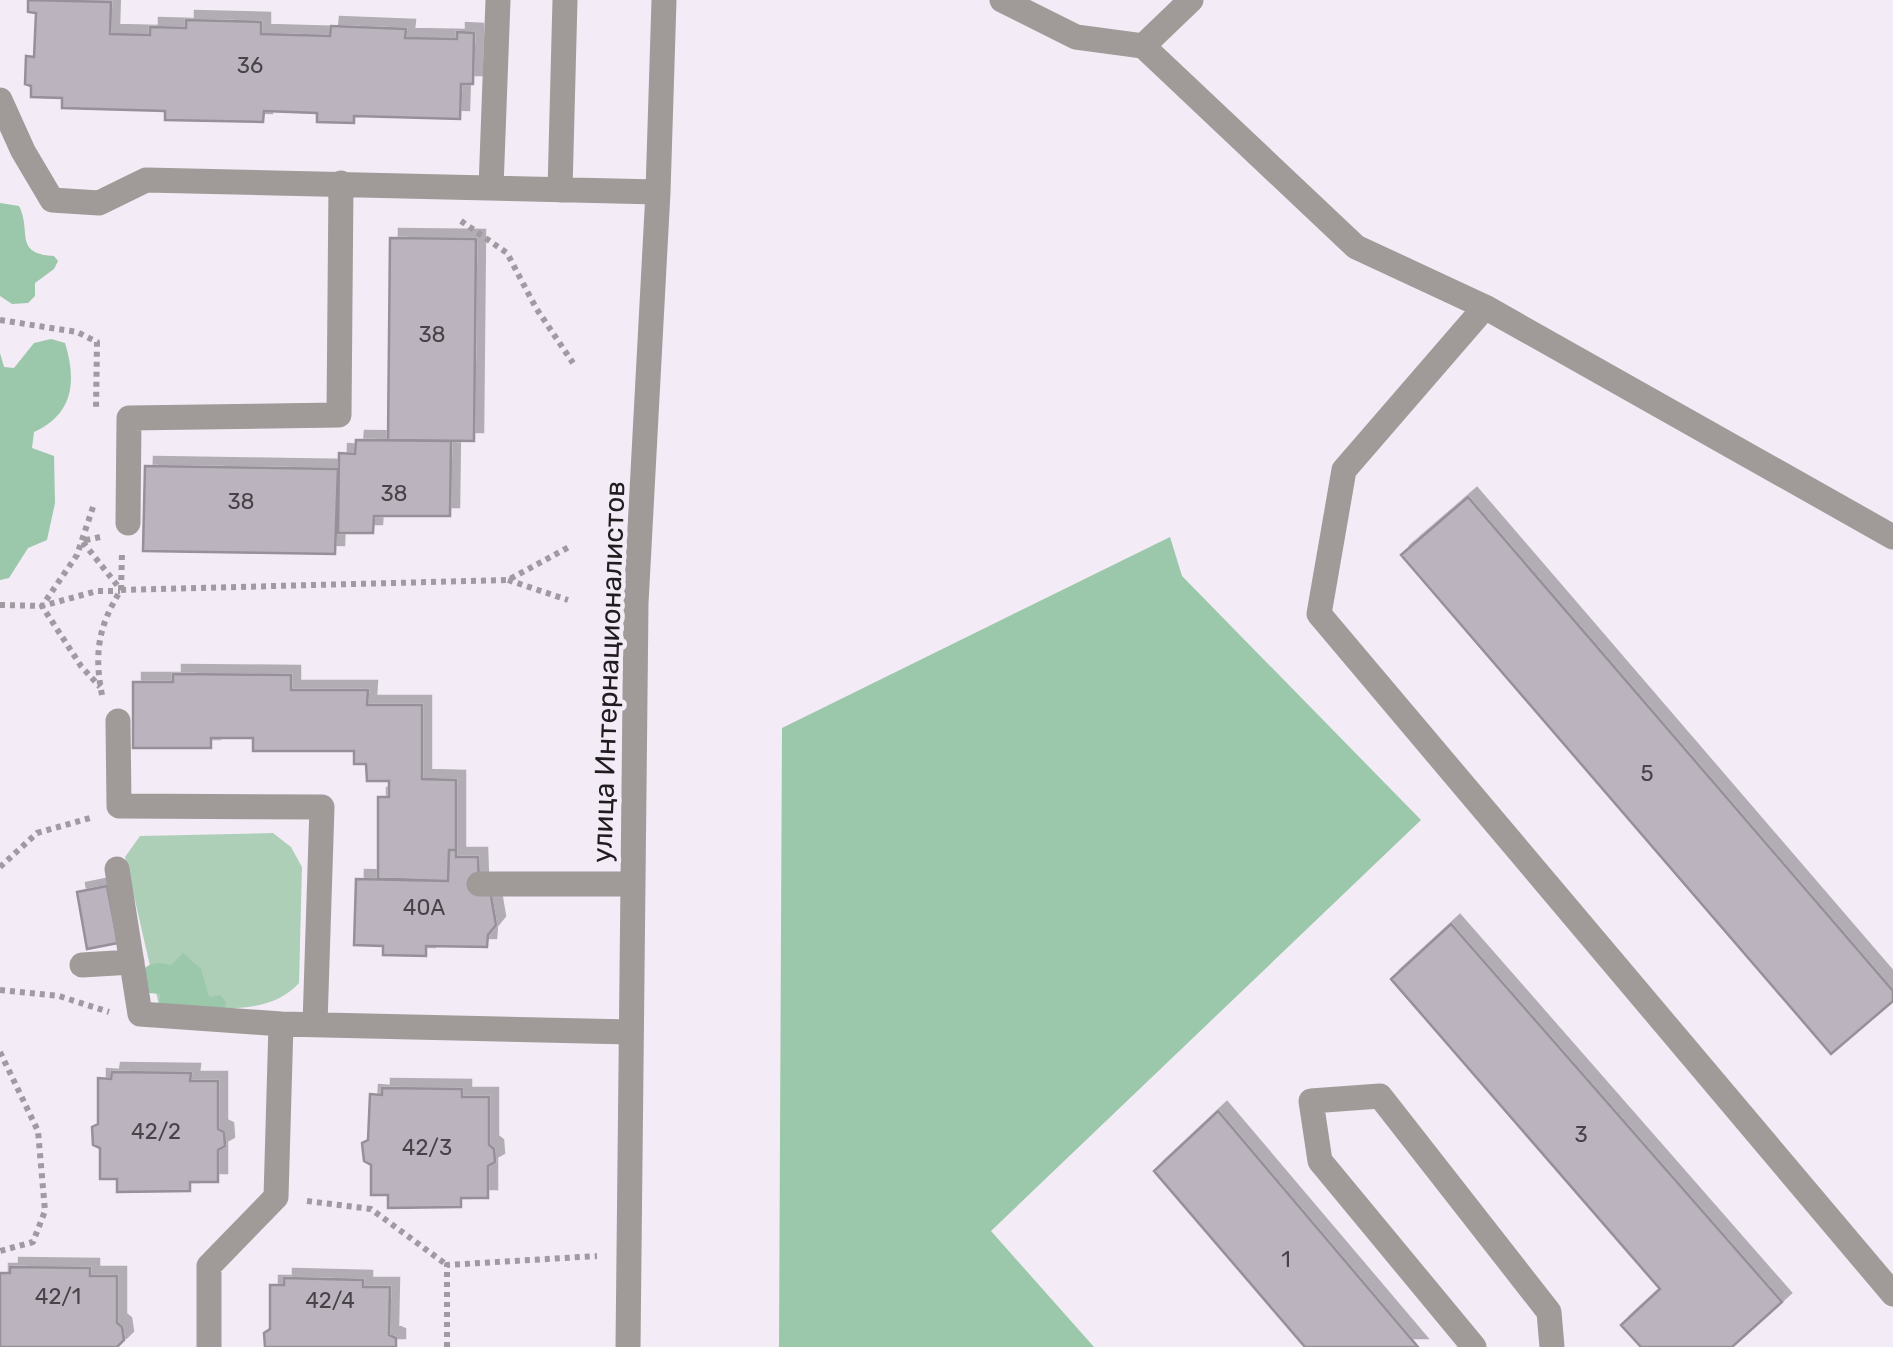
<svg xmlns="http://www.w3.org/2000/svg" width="1893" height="1347" viewBox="0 0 1893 1347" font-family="Rubik,sans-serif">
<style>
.green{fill:#adcfb8}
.forest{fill:#9bc7aa}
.building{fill:#bbb4bf;stroke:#969099;stroke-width:2.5;filter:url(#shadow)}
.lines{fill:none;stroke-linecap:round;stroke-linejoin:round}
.path{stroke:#a09aa2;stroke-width:6;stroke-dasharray:5 5;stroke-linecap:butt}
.minor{stroke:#a09a98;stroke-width:25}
.labels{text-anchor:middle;stroke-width:9;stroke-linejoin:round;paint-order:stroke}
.number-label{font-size:22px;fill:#474348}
.street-label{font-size:28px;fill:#201d21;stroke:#f3ebf5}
</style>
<defs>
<filter id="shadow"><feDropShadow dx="9" dy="-9" stdDeviation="0" flood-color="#0004"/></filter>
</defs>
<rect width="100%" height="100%" fill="#f3ebf5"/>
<path class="green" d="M 273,833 L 291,847 L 302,867 L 299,983 C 266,1020 203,1006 159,1005 L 125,857 L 140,836 Z"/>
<path class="forest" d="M 0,203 L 19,206 C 32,231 13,254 54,256 L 58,261 L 54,269 L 35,283 L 35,296 L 28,303 L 12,304 L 0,296 Z
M 51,339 L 65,343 C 77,382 73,414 34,432 L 32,448 L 54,456 L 55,503 L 47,540 L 28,548 L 9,578 L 0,580 L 0,353 L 4,367 L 14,368 L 34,343 Z
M 1170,537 L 1182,576 L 1421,820 L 991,1231 L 1094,1347 L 779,1347 L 782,728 Z
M 183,953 L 201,969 L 209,997 L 220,995 L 226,1002 L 224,1011 L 159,1005 L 160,994 L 149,993 L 141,971 C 151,962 158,962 171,965 Z"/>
<path class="building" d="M 28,0 L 111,2 L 110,34 L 150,35 L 150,27 L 186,28 L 186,20 L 261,22 L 261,34 L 330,36 L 331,26 L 406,29 L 405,38 L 457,39 L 457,32 L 474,33 L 473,84 L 461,84 L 460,119 L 354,116 L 354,123 L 317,122 L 317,113 L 264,111 L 263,122 L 165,120 L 165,111 L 62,108 L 62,98 L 31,97 L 31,86 L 25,84 L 26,56 L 34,57 L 36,13 L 28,12 Z
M 390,238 L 476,239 L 474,441 L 388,440 Z
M 356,440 L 451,441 L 450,516 L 374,516 L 373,533 L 338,533 L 339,453 L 355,454 Z
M 145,466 L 338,469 L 335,554 L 143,551 Z
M 1468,497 L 1893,991 L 1893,1001 L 1831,1054 L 1401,555 Z
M 173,674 L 291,675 L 291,690 L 368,690 L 367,705 L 422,705 L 422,779 L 456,780 L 456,850 L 449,850 L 448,881 L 378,879 L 378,797 L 389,797 L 389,781 L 367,781 L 366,764 L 354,764 L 354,751 L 253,751 L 253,738 L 211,738 L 211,748 L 133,748 L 133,682 L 173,682 Z
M 449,850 L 456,850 L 456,857 L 478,857 L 479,884 L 490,890 L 496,925 L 488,935 L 487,947 L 426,946 L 426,956 L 383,955 L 383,946 L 354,945 L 356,879 L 448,881 Z
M 107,886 L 118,943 L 87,949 L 77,892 Z
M 1451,924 L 1782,1302 L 1732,1347 L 1641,1347 L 1621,1325 L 1660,1289 L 1391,979 Z
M 112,1072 L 191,1073 L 190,1081 L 218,1081 L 218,1129 L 224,1132 L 225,1146 L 218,1150 L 218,1182 L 190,1182 L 190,1191 L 117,1192 L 117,1179 L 100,1179 L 100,1148 L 93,1145 L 92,1127 L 98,1124 L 98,1078 L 111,1079 Z
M 382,1088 L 462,1089 L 462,1097 L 489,1097 L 489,1145 L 494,1149 L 495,1162 L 488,1166 L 488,1198 L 461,1198 L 461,1207 L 388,1208 L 388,1195 L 371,1195 L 371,1165 L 364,1161 L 362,1143 L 368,1140 L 370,1094 L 382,1095 Z
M 1218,1111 L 1418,1347 L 1305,1347 L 1154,1171 Z
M 10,1267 L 90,1268 L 90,1276 L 117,1276 L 117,1323 L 122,1327 L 124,1340 L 117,1347 L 0,1347 L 0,1273 L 10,1273 Z
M 284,1278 L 363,1280 L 363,1287 L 390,1287 L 389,1335 L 396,1338 L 396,1347 L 265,1347 L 264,1333 L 270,1329 L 270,1285 L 284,1285 Z"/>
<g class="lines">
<path class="path" d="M 461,221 L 507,253 L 536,308 L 573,363
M 0,320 L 77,332 L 97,342 L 96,410
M 93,507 L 77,555 L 42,606 L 81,666 L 100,687
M 100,537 L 82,541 L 121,590
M 508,580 L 568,600
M 121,590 L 122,553
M 0,605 L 42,606 L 97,591 L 120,591
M 102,695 C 94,654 98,626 121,590 L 508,580 L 569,547
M 0,867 L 37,833 L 90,818
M 0,990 L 59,996 L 109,1012
M 0,1052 L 38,1131 L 45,1211 L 33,1242 L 0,1251
M 307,1201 L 371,1209 L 447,1265
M 447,1347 L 447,1265 L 597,1256"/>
<path class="minor" d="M 1002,0 L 1076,37 L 1143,46 L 1356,247 L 1485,307 L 1893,537
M 1143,46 L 1191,0
M 0,100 L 23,151 L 52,200 L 99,203 L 146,180 L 658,192
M 491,188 L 498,0
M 560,190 L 565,0
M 1485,307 L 1344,470 L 1319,614 L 1893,1294
M 128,523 L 129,418 L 339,415 L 341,183
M 118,721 L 119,806 L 322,807 L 315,1024
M 117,869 L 140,1014 L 281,1024
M 479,884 L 632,884
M 82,965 L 132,962
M 209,1347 L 209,1266 L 276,1197 L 281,1024 L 631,1032
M 628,1347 L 636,603 L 658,192 L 664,0
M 1474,1347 L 1320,1161 L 1311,1101 L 1380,1096 L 1549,1312 L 1552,1347"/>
</g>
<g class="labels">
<g class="number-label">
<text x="250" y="73">36</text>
<text x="432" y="342">38</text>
<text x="394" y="501">38</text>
<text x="241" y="509">38</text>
<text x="1647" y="781">5</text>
<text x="424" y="915">40А</text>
<text x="156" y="1139">42/2</text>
<text x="1581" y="1142">3</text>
<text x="427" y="1155">42/3</text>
<text x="1286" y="1267">1</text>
<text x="58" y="1304">42/1</text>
<text x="330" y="1308">42/4</text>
</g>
<g class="street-label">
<text transform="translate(608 672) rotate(-88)" y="10">улица Интернационалистов</text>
</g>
</g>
</svg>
